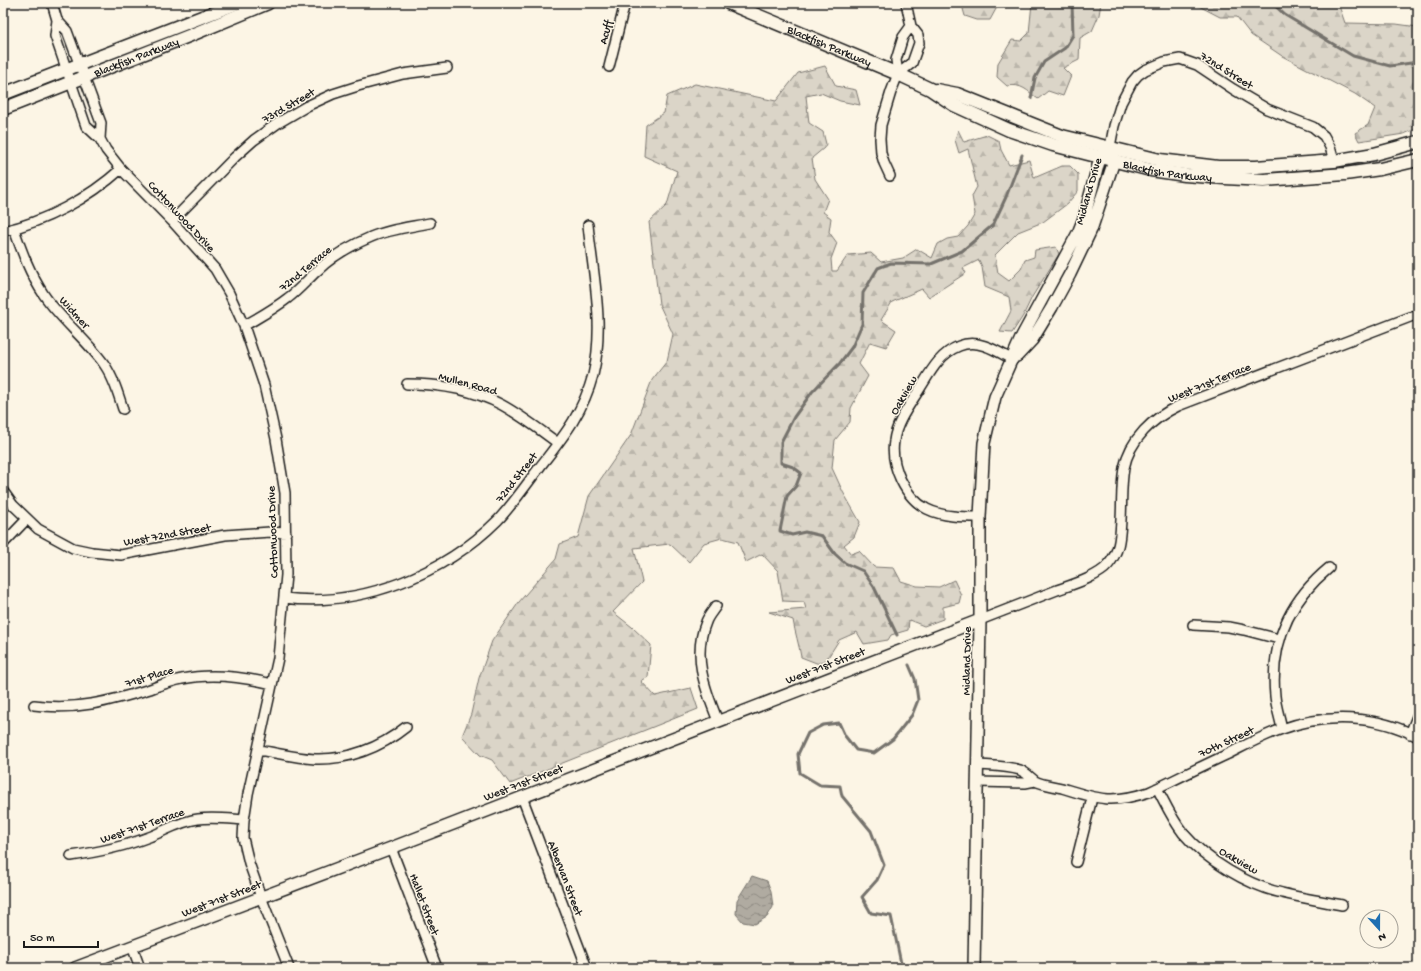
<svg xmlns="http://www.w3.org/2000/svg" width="1421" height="971" viewBox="0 0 1421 971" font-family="'Gochi Hand',sans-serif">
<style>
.forest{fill:url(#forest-firs);stroke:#7c7872}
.water{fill:url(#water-waves);stroke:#75726c}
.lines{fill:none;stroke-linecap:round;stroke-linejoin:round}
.stream{stroke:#75726c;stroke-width:3}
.minor-casing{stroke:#1c1c1c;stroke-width:12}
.tertiary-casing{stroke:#1c1c1c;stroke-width:14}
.secondary-casing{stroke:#1c1c1c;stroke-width:15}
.minor{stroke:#fcf5e5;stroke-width:9}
.tertiary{stroke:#fcf5e5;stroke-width:11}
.secondary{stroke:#fcf5e5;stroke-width:12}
.labels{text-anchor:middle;stroke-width:3;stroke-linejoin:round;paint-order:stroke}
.street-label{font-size:12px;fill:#1c1c1c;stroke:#fcf5e5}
</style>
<defs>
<pattern id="forest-firs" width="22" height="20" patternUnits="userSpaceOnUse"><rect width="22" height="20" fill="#dbd5c8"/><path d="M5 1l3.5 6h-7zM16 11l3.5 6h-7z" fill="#bbb6ab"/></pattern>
<pattern id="water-waves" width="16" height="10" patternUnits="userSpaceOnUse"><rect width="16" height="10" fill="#b0aba1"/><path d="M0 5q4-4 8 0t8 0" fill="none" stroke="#8e8a82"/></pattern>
</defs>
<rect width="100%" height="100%" fill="#fcf5e5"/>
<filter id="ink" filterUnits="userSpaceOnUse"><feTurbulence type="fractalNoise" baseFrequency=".025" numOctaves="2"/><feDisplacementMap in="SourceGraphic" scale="8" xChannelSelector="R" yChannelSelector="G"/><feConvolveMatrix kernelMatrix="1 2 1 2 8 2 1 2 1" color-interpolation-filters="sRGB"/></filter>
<g filter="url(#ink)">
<path class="forest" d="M 967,3 L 996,3 L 996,9 L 990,20 L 977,20 L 965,16 L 963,9 Z
M 1032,3 L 1101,3 L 1099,15 L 1092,31 L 1080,38 L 1079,60 L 1063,68 L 1071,76 L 1063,96 L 1048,91 L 1038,99 C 1028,91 1021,83 1007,86 L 997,77 L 998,63 L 1012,40 L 1021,41 L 1029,33 Z
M 1193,3 L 1338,3 L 1345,23 L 1396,24 L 1418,27 L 1418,128 L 1404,134 L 1359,141 L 1355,133 L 1368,125 L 1375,108 L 1355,94 L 1282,56 L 1251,35 L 1237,17 L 1220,17 Z
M 825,66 L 836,86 L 856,90 L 860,105 L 840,101 L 821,93 L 806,96 L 809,123 L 823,132 L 826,144 L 824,148 L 812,158 L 815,179 L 828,199 L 823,212 L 831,218 L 829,232 L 837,243 L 831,259 L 832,271 L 837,271 L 848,255 L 871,253 L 881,262 L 903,258 L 917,249 L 932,258 L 938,244 L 947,239 L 958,237 L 968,226 L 975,214 L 972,196 L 977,187 L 968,149 L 959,153 L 955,140 L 958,130 L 964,142 L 987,135 L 999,141 L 1001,150 L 1009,165 L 1029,160 L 1034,178 L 1062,166 L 1070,166 L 1078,174 L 1078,191 L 1067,204 L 1043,222 L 1018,232 L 995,255 L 998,273 L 1009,281 L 1021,269 L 1025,260 L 1034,257 L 1035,250 L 1056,247 L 1059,254 L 1032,297 L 1023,316 L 1012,333 L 1000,332 L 1011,311 L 1009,297 L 985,287 L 982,267 L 979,260 L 963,268 L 966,273 L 929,297 L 922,289 L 892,302 L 881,320 L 896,330 L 886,347 L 870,342 L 859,364 L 868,376 L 851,408 L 850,422 L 835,440 L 832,468 L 843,492 L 860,522 L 854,537 L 844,545 L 851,554 L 859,551 L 874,567 L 894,568 L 901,581 L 917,586 L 939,587 L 954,580 L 961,595 L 959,603 L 943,607 L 943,619 L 924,626 L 909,620 L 908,630 L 891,635 L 888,640 L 864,644 L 857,632 L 839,640 L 827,659 L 819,664 L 801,657 C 799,644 795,633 793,620 L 769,612 L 806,609 L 804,602 L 783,601 L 778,571 L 762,554 L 746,562 L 738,542 L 722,538 L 704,543 L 689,562 L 670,544 L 634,548 L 642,582 L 613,612 L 632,627 L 651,645 L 648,677 L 641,681 L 655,696 L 691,688 L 698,709 L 510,784 L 492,760 L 480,755 L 462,736 L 471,714 L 479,678 L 492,641 L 519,602 L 556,559 L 560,544 L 578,537 L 589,496 L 631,435 L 652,380 L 667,361 L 673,334 L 659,304 L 649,222 L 667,205 L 677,171 L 644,156 L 646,125 L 664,113 L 667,96 L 695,84 L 776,101 L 798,73 Z"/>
<path class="water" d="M 752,876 L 767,881 L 771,891 L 773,907 L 767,917 L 755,924 L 743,922 L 736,914 L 737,900 Z"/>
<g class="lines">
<path class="stream" d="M 1272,3 L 1285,15 L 1353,56 L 1390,66 L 1418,62
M 1031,98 L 1035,78 L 1044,62 L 1065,48 L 1073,35 L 1072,3
M 897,635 L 874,587 L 863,571 L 845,563 L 835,554 L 822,536 L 805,532 L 792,535 L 780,531 L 787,496 L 796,486 L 801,473 L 793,467 L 781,463 L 781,442 L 794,417 L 812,392 L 840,363 L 852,347 L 862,324 L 863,293 L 878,268 L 891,263 L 931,264 L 962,251 L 993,225 L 1006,197 L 1022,155
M 902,968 L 891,916 L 871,913 L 862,897 L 877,880 L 884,865 L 871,831 L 842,796 L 840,786 L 820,785 L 800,773 L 798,754 L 808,733 L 823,725 L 839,723 L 845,736 L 856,750 L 874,753 L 893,739 L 912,715 L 918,700 L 915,679 L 909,665"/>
<g class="minor-casing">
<path id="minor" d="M 52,3 L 57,20 L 55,36 L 86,126 L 100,139 L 106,150 L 121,169 L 172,221 L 215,269 L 229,293 L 244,326 L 264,385 L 276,439 L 285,493 L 286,575 L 278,658 L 248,794 L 244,820 L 243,838 L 249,863 L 261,897 L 289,968
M 57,20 L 67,31 L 101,123 L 100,139
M 609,67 L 625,3
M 898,74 L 896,60 L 903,37 L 911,26
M 1110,147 L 1114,126 L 1121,103 L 1132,82 L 1138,75 L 1145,70 L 1164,62 L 1180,59 L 1197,65 L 1233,89 L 1267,109 L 1313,127 L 1324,136 L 1330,147 L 1334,161
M 890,176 L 884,163 L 881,153 L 880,139 L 881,125 L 891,92 L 898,74 L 912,63 L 919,43 L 918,35 L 911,26 L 906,3
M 172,221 L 235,157 L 254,140 L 278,123 L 307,106 L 333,94 L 358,86 L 403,74 L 447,68
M 14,229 C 22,252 30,274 44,295 C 61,320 86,339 104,364 C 113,377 118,393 123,409
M 3,231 C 45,222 89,198 121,169
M 244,326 C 259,317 274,309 288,298 C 299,290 307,280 317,271 C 332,256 352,245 371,237 C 390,229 411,227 430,223
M 407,384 C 439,384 474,390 502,405 C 522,416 540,430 558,443
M 3,491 L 13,505 L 38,529 L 73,548 L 92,552 L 121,555 L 225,535 L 270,532 L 286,533
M 980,517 C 962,517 943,517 927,509 C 905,498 890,465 894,441 C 896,423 909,406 919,390 C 930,373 939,354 959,346 C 978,338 997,351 1013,360
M 3,544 L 27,519
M 284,598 C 361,608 444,574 498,520 C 513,504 526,485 539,468 C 563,437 583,413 593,375 C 605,326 593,274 588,225
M 716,606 C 713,611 708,616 706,622 C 692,656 705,689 718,721
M 980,620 C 1006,610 1031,600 1057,590 C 1071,585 1098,577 1108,565 C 1120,551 1120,537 1121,520 C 1122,502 1121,485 1124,468 C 1130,439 1153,418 1178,406 L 1418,314
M 1193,625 L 1229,627 L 1244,630 L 1279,639
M 34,705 C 75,711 111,701 150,689 C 161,685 171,681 182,679 C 211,673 244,677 272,684
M 1282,729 C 1280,718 1276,707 1275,696 C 1270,643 1289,601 1329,568
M 1410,734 L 1418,714
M 258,750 C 277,753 296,758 315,759 C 348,760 380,748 406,727
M 978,765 C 992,766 1007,766 1020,770 C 1027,773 1030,777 1035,781 C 1043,785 1054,786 1062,788 C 1097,799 1112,804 1149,792 C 1174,780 1200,767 1226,755 C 1244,746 1262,736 1282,729 C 1326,713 1377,715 1418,737
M 977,782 L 1025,783 L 1035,781
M 1157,788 C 1165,803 1172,819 1183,833 C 1206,860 1247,885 1282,893 C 1301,898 1322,901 1342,905
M 522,797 L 587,968
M 391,848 L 437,968
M 71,856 C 99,852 123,847 149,837 C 165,831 180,821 198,819 C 213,817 229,819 244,820
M 1076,862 L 1092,798
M 132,946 L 140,968"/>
</g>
<g class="tertiary-casing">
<path id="tertiary" d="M 1017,356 L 1032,340 L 1052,307 L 1070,274 L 1091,230 L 1114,161 L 1111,152
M 75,968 L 391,848 L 980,620
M 974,968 L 980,620 L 980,517 L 984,443 L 995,397 L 1022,336 L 1078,233 L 1084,218 L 1100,158 L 1107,151"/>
</g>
<g class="secondary-casing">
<g id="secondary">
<path id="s1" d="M 728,3 L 898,74 L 930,89 L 954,105 L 1009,130 L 1053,145 L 1151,170 L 1185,175 L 1225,178 L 1264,180 L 1345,174 L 1380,169 L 1418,160"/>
<path d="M 936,90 L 957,94 L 1062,136 L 1160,160 L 1218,167 L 1256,167 L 1334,161 L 1374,154 L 1418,142"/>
<path d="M 3,94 L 238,3"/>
<path id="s2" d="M 3,109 L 191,35 L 268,3"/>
</g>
</g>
<use href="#minor" class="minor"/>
<use href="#tertiary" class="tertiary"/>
<use href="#secondary" class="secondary"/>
</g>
</g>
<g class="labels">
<g class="street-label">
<text transform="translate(605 32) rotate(-76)" y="4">Acuff</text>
<text dy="4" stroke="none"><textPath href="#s1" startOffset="110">Blackfish Parkway</textPath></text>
<text dy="4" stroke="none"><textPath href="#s2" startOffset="143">Blackfish Parkway</textPath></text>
<text transform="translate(1227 70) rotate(32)" y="4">72nd Street</text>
<text transform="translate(288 105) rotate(-30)" y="4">73rd Street</text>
<text dy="4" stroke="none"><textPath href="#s1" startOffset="473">Blackfish Parkway</textPath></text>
<text transform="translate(1088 191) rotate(-74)" y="4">Midland Drive</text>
<text transform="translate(182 216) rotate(47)" y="4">Cottonwood Drive</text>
<text transform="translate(305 268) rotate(-40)" y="4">72nd Terrace</text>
<text transform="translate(75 312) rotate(48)" y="4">Widmer</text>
<text transform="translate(1209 382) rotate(-22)" y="4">West 71st Terrace</text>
<text transform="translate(468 383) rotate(15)" y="4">Mullen Road</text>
<text transform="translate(903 395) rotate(-60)" y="4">Oakview</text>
<text transform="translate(516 477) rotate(-52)" y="4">72nd Street</text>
<text transform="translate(272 532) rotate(-92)" y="4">Cottonwood Drive</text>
<text transform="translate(167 534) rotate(-10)" y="4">West 72nd Street</text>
<text transform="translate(966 661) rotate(-89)" y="4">Midland Drive</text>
<text transform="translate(825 665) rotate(-21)" y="4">West 71st Street</text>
<text transform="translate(149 676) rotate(-17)" y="4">71st Place</text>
<text transform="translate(1226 741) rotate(-25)" y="4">70th Street</text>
<text transform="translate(523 782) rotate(-21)" y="4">West 71st Street</text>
<text transform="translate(142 825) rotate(-19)" y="4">West 71st Terrace</text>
<text transform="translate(1239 860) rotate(30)" y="4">Oakview</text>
<text transform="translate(566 878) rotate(69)" y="4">Albervan Street</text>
<text transform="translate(221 898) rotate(-21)" y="4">West 71st Street</text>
<text transform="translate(425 904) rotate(69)" y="4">Hallet Street</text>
</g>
</g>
<rect width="1421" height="971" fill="none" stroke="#fcf5e5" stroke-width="16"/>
<rect x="8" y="8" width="1405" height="955" fill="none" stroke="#1c1c1c" stroke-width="1.5" filter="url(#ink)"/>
<g transform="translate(1379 929) rotate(159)"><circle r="19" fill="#fcf5e5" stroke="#a29e95"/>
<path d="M0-3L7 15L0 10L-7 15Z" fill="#1f6fb2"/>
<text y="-6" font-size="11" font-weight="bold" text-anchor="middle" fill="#1c1c1c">N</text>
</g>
<path d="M24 941v6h74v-6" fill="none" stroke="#1c1c1c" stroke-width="2"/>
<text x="30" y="941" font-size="12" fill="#1c1c1c" stroke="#fcf5e5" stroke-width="3" paint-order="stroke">50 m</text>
</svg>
